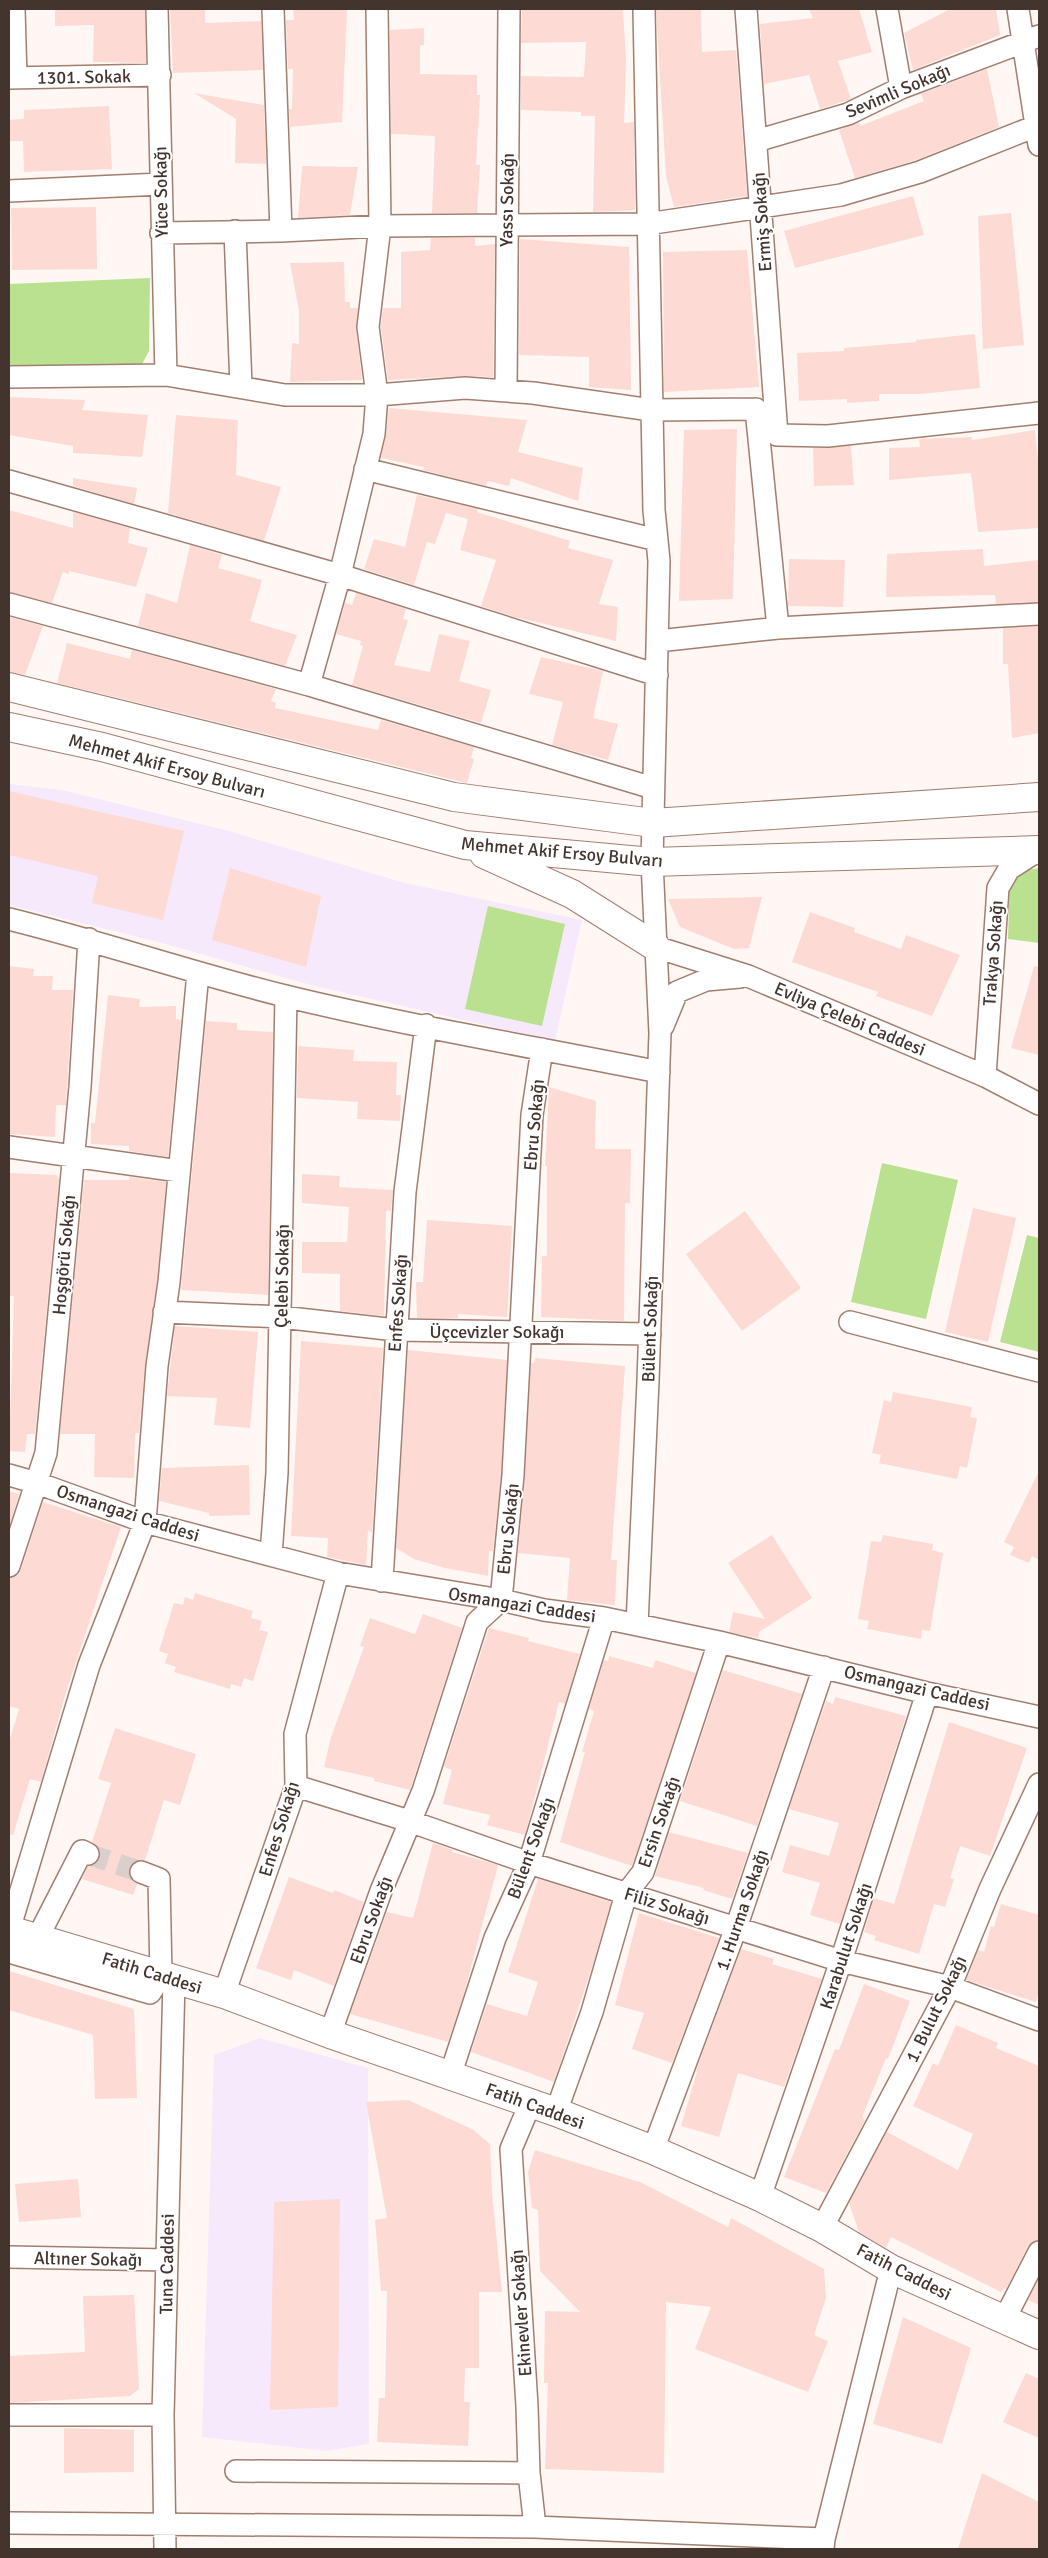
<svg xmlns="http://www.w3.org/2000/svg" width="1048" height="2558" viewBox="0 0 1048 2558" font-family="Signika,sans-serif">
<style>
.education{fill:#f7e9fc}
.green{fill:#b9e18f}
.building{fill:#fddad4}
.lines{fill:none;stroke-linecap:round;stroke-linejoin:round}
.minor-tunnel{stroke:#d9d0cb;stroke-width:21;stroke-dasharray:21 11;stroke-linecap:butt}
.minor-casing{stroke:#a27e6f;stroke-width:24}
.major-casing{stroke:#a27e6f;stroke-width:30}
.minor{stroke:#fff;stroke-width:21}
.major{stroke:#fff;stroke-width:28}
.labels{text-anchor:middle;stroke-width:4;stroke-linejoin:round;paint-order:stroke}
.street-label{font-size:18px;fill:#43342d;stroke:#fff}
</style>
<rect width="100%" height="100%" fill="#fff7f3"/>
<path class="education" d="M 9,784 L 62,790 L 229,831 L 405,883 L 582,920 L 555,1041 L 311,985 L 166,944 L 9,905 Z
M 260,2038 L 368,2068 L 369,2444 L 327,2451 L 202,2437 L 214,2055 Z"/>
<path class="green" d="M 150,278 L 149,351 L 142,364 L 9,368 L 9,284 Z
M 1039,868 L 1039,943 L 1008,939 L 1010,873 Z
M 488,906 L 565,924 L 542,1026 L 465,1009 Z
M 882,1163 L 958,1180 L 926,1319 L 851,1302 Z
M 1027,1235 L 1039,1238 L 1039,1352 L 1000,1342 Z"/>
<path class="building" d="M 55,9 L 145,9 L 146,63 L 93,62 L 94,25 L 55,26 Z
M 170,9 L 205,9 L 205,23 L 261,21 L 263,70 L 173,73 Z
M 293,9 L 347,9 L 342,122 L 290,127 L 289,109 L 292,109 L 293,69 L 288,69 L 286,20 L 294,20 Z
M 522,9 L 623,9 L 626,61 L 624,123 L 634,122 L 635,210 L 593,212 L 595,116 L 581,116 L 581,112 L 521,110 L 521,76 L 584,77 L 586,42 L 521,43 Z
M 656,9 L 701,9 L 702,52 L 736,50 L 747,196 L 674,207 L 666,176 Z
M 809,9 L 859,9 L 872,52 L 838,61 L 851,99 L 820,109 L 809,75 L 764,84 L 760,24 L 813,18 Z
M 950,9 L 996,9 L 1000,35 L 913,70 L 904,33 Z
M 424,28 L 424,45 L 420,46 L 420,74 L 477,75 L 477,95 L 480,95 L 476,165 L 480,165 L 477,213 L 432,213 L 435,136 L 391,134 L 390,30 Z
M 987,69 L 999,127 L 916,160 L 855,178 L 839,130 L 859,122 L 860,126 L 924,101 L 921,94 Z
M 194,93 L 264,105 L 266,164 L 235,163 L 236,119 Z
M 109,106 L 112,169 L 24,172 L 23,141 L 9,141 L 9,120 L 24,119 L 24,110 Z
M 302,166 L 358,167 L 350,215 L 298,218 Z
M 913,196 L 924,235 L 795,268 L 784,231 Z
M 96,207 L 97,269 L 12,270 L 11,208 Z
M 1011,213 L 1024,345 L 983,349 L 978,216 Z
M 431,238 L 475,238 L 475,246 L 495,244 L 493,377 L 464,376 L 388,380 L 381,327 L 383,308 L 401,308 L 401,252 L 430,250 Z
M 520,239 L 629,247 L 631,390 L 589,387 L 589,357 L 519,355 Z
M 747,250 L 759,387 L 664,392 L 663,252 Z
M 344,262 L 345,302 L 350,302 L 350,308 L 358,308 L 356,328 L 362,380 L 290,382 L 292,343 L 299,344 L 299,311 L 290,263 Z
M 975,334 L 980,388 L 921,394 L 879,394 L 879,401 L 847,403 L 847,399 L 799,401 L 797,353 L 844,351 L 844,348 L 916,342 L 916,340 Z
M 9,397 L 85,400 L 82,410 L 148,415 L 142,457 L 73,453 L 73,446 L 9,435 Z
M 389,408 L 527,420 L 518,452 L 583,468 L 578,501 L 511,478 L 509,486 L 488,481 L 486,486 L 423,470 L 424,467 L 381,458 L 386,435 Z
M 176,415 L 238,420 L 236,475 L 281,487 L 264,541 L 168,513 Z
M 737,429 L 733,599 L 679,601 L 684,430 Z
M 1035,430 L 1039,472 L 1039,528 L 978,532 L 971,473 L 889,480 L 889,448 L 920,447 L 919,439 L 972,437 L 972,440 Z
M 851,446 L 854,485 L 814,486 L 813,448 Z
M 73,478 L 137,488 L 134,504 L 73,486 Z
M 417,495 L 478,509 L 477,512 L 570,541 L 568,548 L 613,560 L 599,604 L 618,607 L 616,641 L 515,617 L 481,606 L 496,560 L 460,550 L 468,519 L 446,513 L 435,544 L 427,542 L 414,585 L 364,569 L 374,539 L 405,547 Z
M 9,510 L 73,528 L 73,512 L 130,528 L 128,543 L 148,548 L 136,587 L 69,571 L 69,574 L 63,572 L 52,603 L 9,592 Z
M 190,545 L 222,555 L 218,568 L 262,580 L 250,621 L 297,635 L 285,666 L 138,626 L 146,593 L 177,603 Z
M 983,549 L 984,566 L 1039,560 L 1039,602 L 996,604 L 995,595 L 886,597 L 887,554 Z
M 789,559 L 845,560 L 843,607 L 788,606 Z
M 356,593 L 406,609 L 403,619 L 408,620 L 394,665 L 430,672 L 439,634 L 470,641 L 459,681 L 491,690 L 481,723 L 352,685 L 363,646 L 360,645 L 361,641 L 336,634 L 345,603 L 352,605 Z
M 9,617 L 43,626 L 25,675 L 9,672 Z
M 1039,626 L 1039,733 L 1012,738 L 1008,664 L 1003,664 L 1003,628 Z
M 67,643 L 130,659 L 132,650 L 276,689 L 271,701 L 276,703 L 275,708 L 378,730 L 381,720 L 474,747 L 471,758 L 474,759 L 467,783 L 57,683 Z
M 541,657 L 603,671 L 593,718 L 618,724 L 608,760 L 552,745 L 563,702 L 529,694 Z
M 9,791 L 184,831 L 163,920 L 92,903 L 98,876 L 9,855 Z
M 230,868 L 321,896 L 306,967 L 212,940 Z
M 762,897 L 749,948 L 734,949 L 680,927 L 668,899 Z
M 810,912 L 855,928 L 854,932 L 901,949 L 906,935 L 960,955 L 932,1016 L 876,996 L 878,992 L 792,962 Z
M 9,966 L 34,969 L 33,976 L 53,976 L 52,990 L 73,990 L 66,1105 L 56,1105 L 55,1137 L 9,1134 Z
M 1034,966 L 1039,967 L 1039,1055 L 1011,1048 Z
M 108,995 L 140,999 L 139,1007 L 176,1006 L 176,1019 L 181,1020 L 168,1157 L 129,1151 L 129,1146 L 91,1144 L 91,1123 L 95,1123 Z
M 206,1021 L 237,1023 L 237,1030 L 273,1032 L 268,1295 L 181,1290 Z
M 298,1046 L 354,1050 L 353,1061 L 397,1062 L 396,1095 L 401,1095 L 400,1121 L 357,1119 L 358,1102 L 297,1098 Z
M 549,1087 L 596,1101 L 595,1149 L 631,1149 L 630,1203 L 625,1203 L 624,1321 L 541,1317 L 542,1256 L 547,1256 L 547,1166 L 545,1166 Z
M 9,1173 L 57,1175 L 59,1180 L 35,1434 L 27,1434 L 25,1452 L 9,1451 L 14,1296 L 9,1296 Z
M 302,1174 L 340,1176 L 339,1187 L 393,1190 L 391,1211 L 386,1211 L 384,1316 L 340,1311 L 340,1274 L 302,1273 L 302,1242 L 347,1242 L 349,1207 L 302,1203 Z
M 129,1177 L 166,1182 L 157,1281 L 145,1365 L 139,1433 L 135,1433 L 134,1478 L 94,1477 L 95,1434 L 60,1434 L 84,1180 L 129,1180 Z
M 973,1208 L 1016,1218 L 988,1342 L 945,1332 Z
M 745,1211 L 801,1288 L 742,1331 L 686,1254 Z
M 427,1220 L 512,1226 L 507,1317 L 458,1314 L 458,1318 L 417,1318 L 416,1282 L 423,1282 Z
M 175,1326 L 258,1332 L 250,1428 L 214,1425 L 217,1398 L 167,1396 Z
M 301,1341 L 383,1348 L 372,1533 L 368,1530 L 366,1565 L 327,1557 L 328,1538 L 291,1536 Z
M 408,1350 L 507,1360 L 501,1474 L 493,1551 L 489,1551 L 488,1576 L 445,1568 L 414,1559 L 396,1548 Z
M 535,1358 L 625,1366 L 611,1560 L 617,1560 L 615,1605 L 567,1600 L 570,1558 L 518,1553 L 525,1476 L 531,1363 L 534,1363 Z
M 893,1392 L 972,1407 L 970,1417 L 977,1418 L 967,1468 L 960,1466 L 957,1479 L 879,1463 L 881,1455 L 872,1453 L 884,1400 L 891,1402 Z
M 249,1465 L 250,1515 L 209,1516 L 209,1513 L 159,1501 L 162,1468 Z
M 1039,1471 L 1039,1560 L 1032,1556 L 1029,1563 L 1010,1555 L 1014,1547 L 1004,1542 Z
M 9,1491 L 19,1494 L 9,1527 Z
M 43,1502 L 121,1527 L 66,1692 L 41,1782 L 30,1779 L 13,1835 L 9,1834 L 9,1742 L 19,1709 L 9,1706 L 9,1578 L 17,1576 L 21,1570 Z
M 772,1535 L 812,1598 L 759,1632 L 758,1638 L 729,1632 L 733,1612 L 765,1619 L 728,1563 Z
M 883,1535 L 933,1544 L 932,1550 L 943,1553 L 930,1631 L 922,1630 L 921,1639 L 867,1629 L 869,1621 L 858,1619 L 871,1541 L 881,1542 Z
M 195,1593 L 253,1611 L 251,1618 L 262,1621 L 259,1630 L 268,1632 L 253,1681 L 244,1678 L 241,1687 L 231,1684 L 230,1689 L 174,1672 L 176,1667 L 165,1663 L 168,1654 L 159,1651 L 174,1603 L 183,1605 L 185,1597 L 193,1600 Z
M 423,1614 L 462,1628 L 410,1790 L 374,1781 L 374,1778 L 324,1767 L 331,1737 L 364,1647 L 360,1646 L 370,1618 L 415,1634 Z
M 489,1628 L 529,1638 L 528,1641 L 580,1654 L 565,1704 L 559,1702 L 525,1835 L 487,1825 L 490,1815 L 443,1804 L 452,1770 L 444,1767 Z
M 609,1656 L 653,1668 L 655,1660 L 696,1673 L 632,1866 L 560,1842 L 585,1752 L 582,1752 L 594,1711 L 589,1709 L 604,1660 L 608,1661 Z
M 723,1670 L 802,1694 L 757,1826 L 680,1801 Z
M 835,1697 L 906,1716 L 840,1924 L 810,1915 L 820,1883 L 782,1872 L 790,1845 L 829,1856 L 839,1823 L 789,1809 L 826,1701 L 833,1704 Z
M 949,1722 L 1027,1748 L 990,1856 L 960,1846 L 950,1878 L 954,1879 L 945,1907 L 934,1904 L 919,1954 L 874,1940 L 876,1936 L 864,1932 L 874,1898 L 894,1904 Z
M 115,1728 L 196,1754 L 180,1805 L 164,1800 L 145,1860 L 134,1862 L 130,1867 L 131,1879 L 137,1884 L 133,1895 L 82,1879 L 88,1866 L 94,1865 L 99,1859 L 99,1848 L 92,1842 L 111,1783 L 98,1779 Z
M 669,1832 L 748,1853 L 732,1899 L 703,1890 L 704,1888 L 655,1876 Z
M 433,1843 L 453,1850 L 452,1852 L 498,1865 L 463,1997 L 448,2042 L 350,2014 L 387,1912 L 413,1918 Z
M 289,1877 L 333,1893 L 334,1890 L 364,1902 L 334,1986 L 294,1970 L 291,1980 L 256,1968 Z
M 538,1879 L 611,1902 L 592,1967 L 554,2082 L 471,2052 L 487,2004 L 527,2016 L 538,1982 L 508,1972 Z
M 1001,1904 L 1039,1915 L 1039,1992 L 1036,2002 L 966,1980 L 978,1950 L 984,1952 L 991,1926 L 994,1927 Z
M 639,1913 L 719,1938 L 672,2063 L 632,2049 L 644,2013 L 615,2005 Z
M 741,1949 L 774,1959 L 772,1964 L 822,1979 L 784,2087 L 738,2073 L 719,2137 L 681,2126 L 697,2072 L 696,2071 Z
M 9,1971 L 134,2009 L 137,2098 L 95,2099 L 93,2035 L 9,2010 Z
M 864,1984 L 910,2001 L 888,2059 L 886,2058 L 862,2117 L 865,2120 L 826,2193 L 784,2177 L 835,2049 L 839,2050 Z
M 956,2025 L 998,2043 L 996,2048 L 1039,2066 L 1039,2240 L 1033,2241 L 1028,2246 L 1006,2289 L 1004,2288 L 1001,2292 L 891,2237 L 886,2248 L 859,2232 L 849,2203 L 887,2132 L 958,2170 L 973,2134 L 913,2106 L 933,2063 L 938,2066 Z
M 408,2100 L 472,2129 L 490,2144 L 492,2193 L 502,2292 L 479,2292 L 479,2368 L 465,2368 L 464,2402 L 470,2402 L 468,2446 L 377,2442 L 379,2398 L 385,2398 L 387,2291 L 381,2291 L 375,2220 L 387,2218 L 366,2102 Z
M 535,2150 L 640,2182 L 728,2227 L 731,2218 L 824,2269 L 826,2298 L 814,2335 L 828,2341 L 808,2392 L 695,2349 L 711,2307 L 666,2302 L 664,2473 L 545,2469 L 548,2383 L 544,2383 L 545,2311 L 580,2312 L 540,2271 L 538,2210 L 532,2208 L 528,2172 Z
M 78,2179 L 81,2217 L 19,2222 L 15,2184 Z
M 340,2199 L 338,2407 L 270,2410 L 274,2202 Z
M 1039,2279 L 1039,2305 L 1028,2300 Z
M 134,2295 L 139,2389 L 130,2396 L 9,2403 L 9,2356 L 85,2352 L 83,2296 Z
M 903,2317 L 971,2348 L 942,2444 L 873,2424 Z
M 1026,2373 L 1039,2379 L 1039,2438 L 1003,2422 Z
M 64,2428 L 134,2430 L 134,2472 L 64,2473 Z
M 982,2473 L 1039,2502 L 1039,2549 L 958,2549 Z"/>
<g class="lines">
<path class="minor-tunnel" d="M 88,1854 L 141,1872"/>
<g class="minor-casing">
<path id="minor" d="M 14,9 L 16,78
M 157,9 L 166,375
M 273,9 L 281,231
M 746,9 L 777,435
M 887,9 L 901,88
M 1018,9 L 1039,145
M 9,78 L 160,75
M 756,141 L 848,114 L 901,88 L 1039,36
M 9,191 L 161,184
M 235,231 L 241,386
M 161,233 L 281,231 L 380,226 L 647,224 L 841,195 L 920,172 L 1036,126
M 9,377 L 166,375 L 285,395 L 377,395 L 465,388 L 533,393 L 651,410 L 756,409 L 777,435 L 828,436 L 1039,413
M 506,391 L 509,9
M 756,409 L 778,628
M 365,469 L 657,540
M 9,481 L 340,575 L 657,675
M 9,604 L 309,685 L 653,788
M 658,641 L 778,628 L 1039,614
M 309,685 L 340,575 L 374,434 L 377,395 L 368,327 L 380,226 L 377,9
M 9,919 C 102,942 192,973 285,996 C 408,1026 534,1047 659,1072
M 656,947 L 748,976 L 985,1076 L 1039,1104
M 663,1026 L 677,992 L 706,980 L 740,977
M 985,1076 L 998,888 L 1009,869 L 1039,850
M 9,1147 L 179,1171
M 164,1312 L 281,1317 L 396,1330 L 650,1334
M 850,1322 L 1039,1371
M 9,1475 L 37,1483 L 145,1522 L 338,1573 L 501,1600 L 544,1610 L 604,1618 L 719,1642 L 927,1693 L 1039,1717
M 271,1555 L 277,1473 L 286,996
M 9,1566 L 46,1453 L 80,1087 L 89,939
M 382,1581 L 405,1192 L 426,1025
M 637,1625 L 648,1381 L 660,1033 L 652,862 L 659,561 L 654,510 L 644,9
M 296,1786 L 409,1821 L 529,1863 L 841,1961 L 950,1987 L 1039,2020
M 9,1930 L 89,1665 L 145,1522 L 157,1366 L 169,1282 L 198,973
M 37,1939 L 82,1851 L 88,1854
M 9,1952 L 150,1993 L 161,1976 L 159,1879 L 141,1872
M 224,1994 L 296,1786 L 295,1734 L 338,1573
M 330,2034 L 381,1891 L 423,1791 L 477,1622 L 501,1600 L 513,1475 L 532,1115 L 542,1049
M 450,2076 L 495,1938 L 529,1863 L 604,1618
M 530,2104 L 511,2149 L 527,2406 L 529,2473 L 535,2527
M 556,2112 L 592,2012 L 626,1894 L 643,1872 L 719,1642
M 653,2150 L 736,1928 L 824,1667
M 760,2197 L 841,1961 L 927,1693
M 822,2228 L 950,1987 L 990,1889 L 1039,1784
M 9,2257 L 167,2260
M 1004,2320 L 1039,2252
M 9,2415 L 163,2415
M 236,2471 L 529,2473
M 9,2523 L 535,2527 L 824,2539
M 165,2549 L 163,2415 L 174,1980
M 823,2549 L 824,2539 L 891,2269"/>
</g>
<g class="major-casing">
<path id="major" d="M 9,687 L 454,797 L 653,823 L 1039,797
M 9,727 L 102,747 L 465,845 L 652,862 L 1039,850
M 484,854 L 572,894 L 656,947
M 9,1930 L 224,1994 L 330,2034 L 556,2112 L 653,2150 L 760,2197 L 822,2228 L 891,2269 L 1039,2335"/>
</g>
<use href="#minor" class="minor"/>
<use href="#major" class="major"/>
</g>
<g class="labels">
<g class="street-label">
<text transform="translate(84 77) rotate(-1)" y="6">1301. Sokak</text>
<text transform="translate(898 91) rotate(-23)" y="6">Sevimli Sokağı</text>
<text transform="translate(161 192) rotate(-91)" y="6">Yüce Sokağı</text>
<text transform="translate(507 200) rotate(-89)" y="6">Yassı Sokağı</text>
<text transform="translate(762 222) rotate(-94)" y="6">Ermiş Sokağı</text>
<text transform="translate(167 766) rotate(15)" y="6">Mehmet Akif Ersoy Bulvarı</text>
<text transform="translate(562 852) rotate(5)" y="6">Mehmet Akif Ersoy Bulvarı</text>
<text transform="translate(993 953) rotate(-86)" y="6">Trakya Sokağı</text>
<text transform="translate(850 1019) rotate(23)" y="6">Evliya Çelebi Caddesi</text>
<text transform="translate(534 1125) rotate(-85)" y="6">Ebru Sokağı</text>
<text transform="translate(64 1255) rotate(-85)" y="6">Hoşgörü Sokağı</text>
<text transform="translate(282 1276) rotate(-89)" y="6">Çelebi Sokağı</text>
<text transform="translate(398 1303) rotate(-86)" y="6">Enfes Sokağı</text>
<text transform="translate(650 1329) rotate(-88)" y="6">Bülent Sokağı</text>
<text x="497" y="1338">Üçcevizler Sokağı</text>
<text transform="translate(128 1513) rotate(18)" y="6">Osmangazi Caddesi</text>
<text transform="translate(508 1529) rotate(-84)" y="6">Ebru Sokağı</text>
<text transform="translate(522 1605) rotate(9)" y="6">Osmangazi Caddesi</text>
<text transform="translate(917 1688) rotate(13)" y="6">Osmangazi Caddesi</text>
<text transform="translate(659 1822) rotate(-71)" y="6">Ersin Sokağı</text>
<text transform="translate(279 1829) rotate(-73)" y="6">Enfes Sokağı</text>
<text transform="translate(531 1848) rotate(-70)" y="6">Bülent Sokağı</text>
<text transform="translate(667 1906) rotate(17)" y="6">Filiz Sokağı</text>
<text transform="translate(742 1910) rotate(-71)" y="6">1. Hurma Sokağı</text>
<text transform="translate(371 1920) rotate(-70)" y="6">Ebru Sokağı</text>
<text transform="translate(846 1946) rotate(-72)" y="6">Karabulut Sokağı</text>
<text transform="translate(152 1973) rotate(17)" y="6">Fatih Caddesi</text>
<text transform="translate(936 2009) rotate(-64)" y="6">1. Bulut Sokağı</text>
<text transform="translate(535 2106) rotate(20)" y="6">Fatih Caddesi</text>
<text transform="translate(88 2259) rotate(1)" y="6">Altıner Sokağı</text>
<text transform="translate(167 2264) rotate(-89)" y="6">Tuna Caddesi</text>
<text transform="translate(904 2272) rotate(27)" y="6">Fatih Caddesi</text>
<text transform="translate(521 2313) rotate(-94)" y="6">Ekinevler Sokağı</text>
</g>
</g>
<rect width="1048" height="2558" fill="none" stroke="#43342d" stroke-width="20"/>
</svg>
